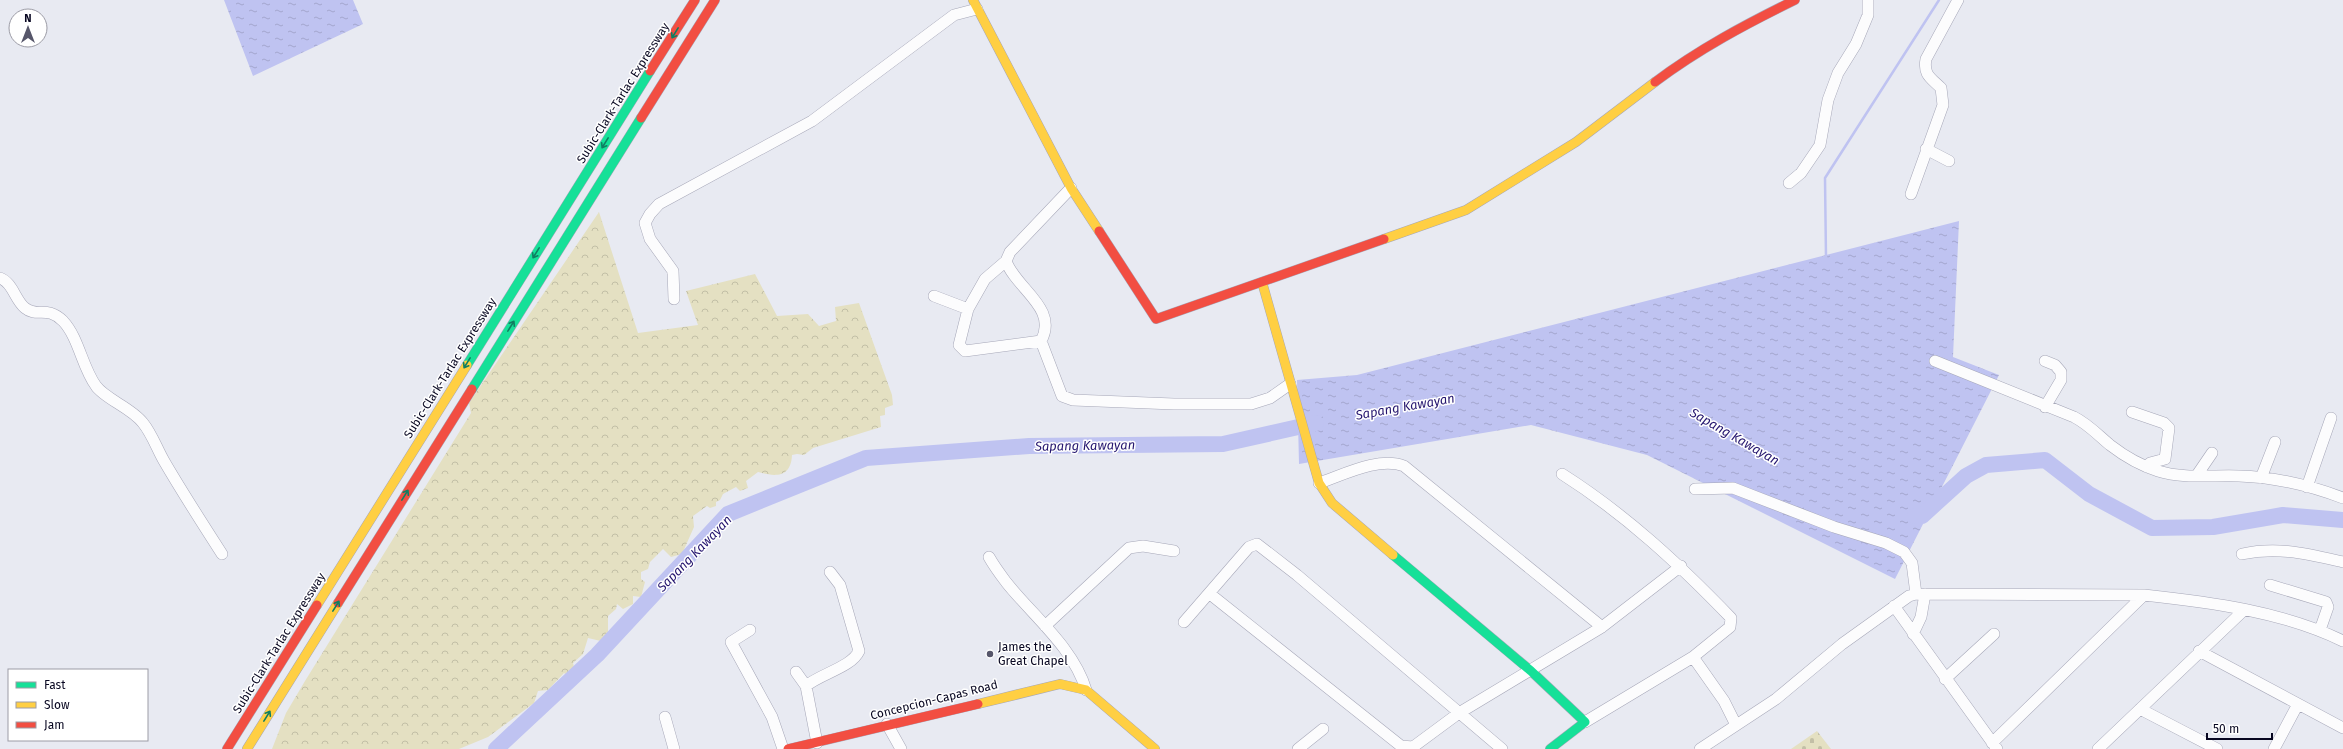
<svg xmlns="http://www.w3.org/2000/svg" width="2343" height="749" viewBox="0 0 2343 749" font-family="'Fira Sans',sans-serif">
<style>
.forest{fill:url(#forest-crowns)}
.cemetery{fill:url(#cemetery-stones)}
.water{fill:url(#water-ripples)}
.lines{fill:none;stroke-linecap:round;stroke-linejoin:round}
.stream{stroke:#bfc3f1;stroke-width:2.5}
.river{stroke:#bfc3f1;stroke-width:16}
.street-casing{stroke:#a6a7b8;stroke-width:12}
.fast-casing{stroke:#a6a7b8;stroke-width:10}
.slow-casing{stroke:#a6a7b8;stroke-width:10}
.jam-casing{stroke:#a6a7b8;stroke-width:10}
.street{stroke:#fcfcfd;stroke-width:11}
.fast{stroke:#16e098;stroke-width:9}
.slow{stroke:#ffcf43;stroke-width:9}
.jam{stroke:#f24e42;stroke-width:9}
.oneway{stroke:#107e62}
.poi-dot{fill:#56566a;stroke:#fff;stroke-width:1.5}
.labels{text-anchor:middle;stroke-width:3;stroke-linejoin:round;paint-order:stroke}
.street-label{font-size:12px;fill:#080721;stroke:#fff}
.poi-label{font-size:12px;fill:#080721;stroke:#fff;text-anchor:start}
.water-label{font-size:13px;font-style:italic;fill:#25166f;stroke:#fff}
</style>
<defs>
<pattern id="forest-crowns" width="20" height="18" patternUnits="userSpaceOnUse"><rect width="20" height="18" fill="#e4e0c2"/><path d="M2 6a3 3 0 1 1 6 0M12 15a3 3 0 1 1 6 0" fill="none" stroke="#c2bfa6"/></pattern>
<pattern id="cemetery-stones" width="16" height="16" patternUnits="userSpaceOnUse"><rect width="16" height="16" fill="#e4e0c2"/><path d="M2 7V4a2 2 0 0 1 4 0v3zM10 15v-3a2 2 0 0 1 4 0v3z" fill="#c2bfa6"/></pattern>
<pattern id="water-ripples" width="26" height="14" patternUnits="userSpaceOnUse"><rect width="26" height="14" fill="#bfc3f1"/><path d="M2 4q2-2 4 0t4 0M15 11q2-2 4 0t4 0" fill="none" stroke="#a3a6ce"/></pattern>
</defs>
<rect width="100%" height="100%" fill="#e8eaf2"/>
<path class="forest" d="M 599,212 L 638,333 L 698,325 L 686,291 L 755,274 L 777,316 L 808,314 L 819,326 L 836,321 L 835,307 L 859,303 L 892,395 L 893,405 L 885,408 L 885,415 L 880,416 L 881,427 L 813,448 L 804,455 L 797,454 L 792,455 C 791,478 775,477 758,472 L 746,481 L 748,488 L 740,491 L 736,487 L 723,494 L 720,500 L 716,502 L 716,506 L 710,508 L 707,506 L 693,516 L 694,527 L 682,554 L 671,557 L 663,549 L 650,562 L 648,569 L 641,572 L 641,579 L 645,582 L 641,597 L 633,596 L 633,604 L 623,609 L 617,604 L 616,609 L 608,616 L 608,639 L 605,642 L 588,638 L 583,654 L 573,663 L 575,671 L 569,677 L 564,673 L 548,690 L 538,691 L 534,703 L 488,737 L 459,749 L 272,749 L 286,713 L 305,681 L 471,413 L 469,403 Z"/>
<path class="cemetery" d="M 1817,731 L 1831,749 L 1791,749 Z"/>
<path class="water" d="M 224,0 L 353,0 L 363,24 L 253,76 Z
M 1959,221 L 1953,357 L 1999,375 L 1895,579 L 1647,455 L 1531,425 L 1299,464 L 1297,380 L 1357,375 Z"/>
<g class="lines">
<path class="stream" d="M 1826,258 L 1825,178 L 1939,0"/>
<path class="river" d="M 1915,516 L 1922,516 L 1966,476 L 1986,465 L 2045,460 L 2089,494 L 2152,528 L 2213,527 L 2283,515 L 2343,520
M 496,749 L 597,655 L 728,514 L 866,458 L 1029,446 L 1223,444 L 1316,423"/>
<g class="street-casing">
<path id="street" d="M 1926,149 L 1949,161
M 1789,183 L 1801,173 L 1820,145 L 1828,100 L 1838,73 L 1856,44 L 1868,15 L 1868,0
M 1911,194 L 1943,105 L 1941,88 C 1931,78 1923,75 1926,59 L 1958,0
M 0,278 C 13,283 15,300 25,308 C 37,318 47,305 63,321 C 79,338 82,367 96,386 C 105,399 132,408 143,423 C 152,434 157,449 164,461 C 182,492 202,523 222,554
M 934,296 L 968,309 L 959,345 L 965,351 L 1041,341 C 1059,308 1016,289 1006,261 L 1010,252 L 1071,188
M 674,299 L 673,271 L 650,239 L 645,223 L 650,214 L 659,204 L 812,121 L 954,15 L 977,9
M 968,309 L 985,279 L 1006,261
M 1041,341 L 1062,396 L 1073,400 L 1174,404 L 1251,404 L 1270,398 L 1290,384
M 1935,361 L 2074,417 C 2088,424 2098,435 2110,445 C 2123,455 2142,466 2158,471 C 2183,479 2213,475 2239,476 C 2274,477 2311,486 2343,498
M 2045,361 L 2055,365 L 2061,372 L 2061,380 L 2045,407
M 2132,412 L 2164,423 L 2169,428 L 2165,459 L 2150,463 L 2147,467
M 1562,474 C 1625,514 1679,564 1731,618 L 1730,627 L 1693,657 L 1585,722
M 2197,475 L 2212,453
M 2261,478 L 2275,442
M 1319,483 C 1343,475 1379,456 1404,466 L 1602,627
M 2307,487 L 2331,418
M 1695,489 L 1733,488 L 1834,527 L 1886,543 L 1904,552 L 1912,563 L 1916,594
M 2242,554 C 2278,546 2308,554 2343,562
M 989,557 C 994,566 1000,574 1006,582 C 1032,615 1074,648 1086,690
M 2270,585 L 2326,602 L 2328,607 L 2320,630
M 1210,594 L 1401,746 L 1413,747 L 1459,713 L 1602,627 L 1681,566
M 1894,606 L 1997,749
M 1184,622 L 1249,547 L 1257,544 L 1297,575 L 1502,749
M 1045,626 L 1129,548 L 1143,546 L 1174,551
M 750,630 L 731,642 L 772,717 L 783,749
M 1913,634 L 1921,617 L 1925,594
M 2199,651 L 2343,728
M 1693,657 L 1724,701 L 1736,725
M 796,672 L 806,686
M 1945,679 L 1994,634
M 2140,709 L 2217,749
M 665,717 L 674,749
M 887,724 L 901,749
M 817,743 L 806,686 C 820,674 852,667 859,651 L 840,585 L 830,572
M 1992,743 L 2144,595
M 1298,749 L 1323,729
M 1700,749 L 1776,699 L 1842,644 L 1909,596 L 1916,594 L 2144,595 C 2210,602 2284,612 2343,641
M 2098,749 L 2243,611
M 2274,749 L 2298,704"/>
</g>
<g class="fast-casing">
<path id="fast" d="M 467,365 L 650,71
M 472,389 L 641,118
M 1393,555 L 1531,671 L 1585,722 L 1550,749"/>
</g>
<g class="slow-casing">
<path id="slow" d="M 973,0 L 1071,188 L 1099,231
M 1384,239 L 1466,210 L 1576,142 L 1655,82
M 1262,282 L 1319,483 L 1332,503 L 1393,555
M 317,605 L 467,365
M 978,704 L 1060,684 L 1086,690 L 1155,749
M 247,749 L 338,603"/>
</g>
<g class="jam-casing">
<path id="jam" d="M 650,71 L 695,0
M 1655,82 C 1699,49 1746,24 1795,0
M 641,118 L 715,0
M 1099,231 L 1156,319 L 1384,239
M 338,603 L 472,389
M 227,749 L 317,605
M 788,749 L 978,704"/>
</g>
<use href="#street" class="street"/>
<use href="#fast" class="fast"/>
<use href="#slow" class="slow"/>
<use href="#jam" class="jam"/>
</g>
<defs><path id="oneway-shaft" d="M-6 0H5M1.5-3L5.5 0L1.5 3" fill="none" stroke-width="1.6" stroke-linecap="round" stroke-linejoin="round"/></defs>
<g class="oneway">
<use href="#oneway-shaft" transform="translate(675 33) rotate(122)"/>
<use href="#oneway-shaft" transform="translate(605 143) rotate(122)"/>
<use href="#oneway-shaft" transform="translate(536 253) rotate(122)"/>
<use href="#oneway-shaft" transform="translate(511 326) rotate(-58)"/>
<use href="#oneway-shaft" transform="translate(467 363) rotate(122)"/>
<use href="#oneway-shaft" transform="translate(405 495) rotate(-58)"/>
<use href="#oneway-shaft" transform="translate(336 606) rotate(-58)"/>
<use href="#oneway-shaft" transform="translate(267 716) rotate(-58)"/>
</g>
<circle class="poi-dot" cx="990" cy="654" r="4"/>
<g class="labels">
<g class="street-label">
<text transform="translate(623 93) rotate(-58)" y="4">Subic-Clark-Tarlac Expressway</text>
<text transform="translate(450 368) rotate(-58)" y="4">Subic-Clark-Tarlac Expressway</text>
<text transform="translate(279 643) rotate(-58)" y="4">Subic-Clark-Tarlac Expressway</text>
<text transform="translate(934 700) rotate(-14)" y="4">Concepcion-Capas Road</text>
</g>
<g class="poi-label">
<text x="998" y="651">James the<tspan x="998" dy="14">Great Chapel</tspan></text>
</g>
<g class="water-label">
<text transform="translate(1405 406) rotate(-10)" y="5">Sapang Kawayan</text>
<text transform="translate(1735 436) rotate(30)" y="5">Sapang Kawayan</text>
<text transform="translate(1085 445) rotate(-1)" y="5">Sapang Kawayan</text>
<text transform="translate(694 553) rotate(-46)" y="5">Sapang Kawayan</text>
</g>
</g>
<rect x="8" y="669" width="140" height="72" fill="#ffffff" stroke="#9c9ca6"/>
<rect x="16" y="682" width="20" height="6" fill="#16e098" stroke="#9c9ca6"/>
<text x="44" y="689" font-size="12" fill="#080721">Fast</text>
<rect x="16" y="702" width="20" height="6" fill="#ffcf43" stroke="#9c9ca6"/>
<text x="44" y="709" font-size="12" fill="#080721">Slow</text>
<rect x="16" y="722" width="20" height="6" fill="#f24e42" stroke="#9c9ca6"/>
<text x="44" y="729" font-size="12" fill="#080721">Jam</text>
<g transform="translate(28 28)"><circle r="19" fill="#ffffff" stroke="#9c9ca6"/>
<path d="M0-3L7 15L0 10L-7 15Z" fill="#56566a"/>
<text y="-6" font-size="11" font-weight="bold" text-anchor="middle" fill="#080721">N</text>
</g>
<path d="M2207 733v6h65v-6" fill="none" stroke="#080721" stroke-width="2"/>
<text x="2213" y="733" font-size="12" fill="#080721" stroke="#ffffff" stroke-width="3" paint-order="stroke">50 m</text>
</svg>
